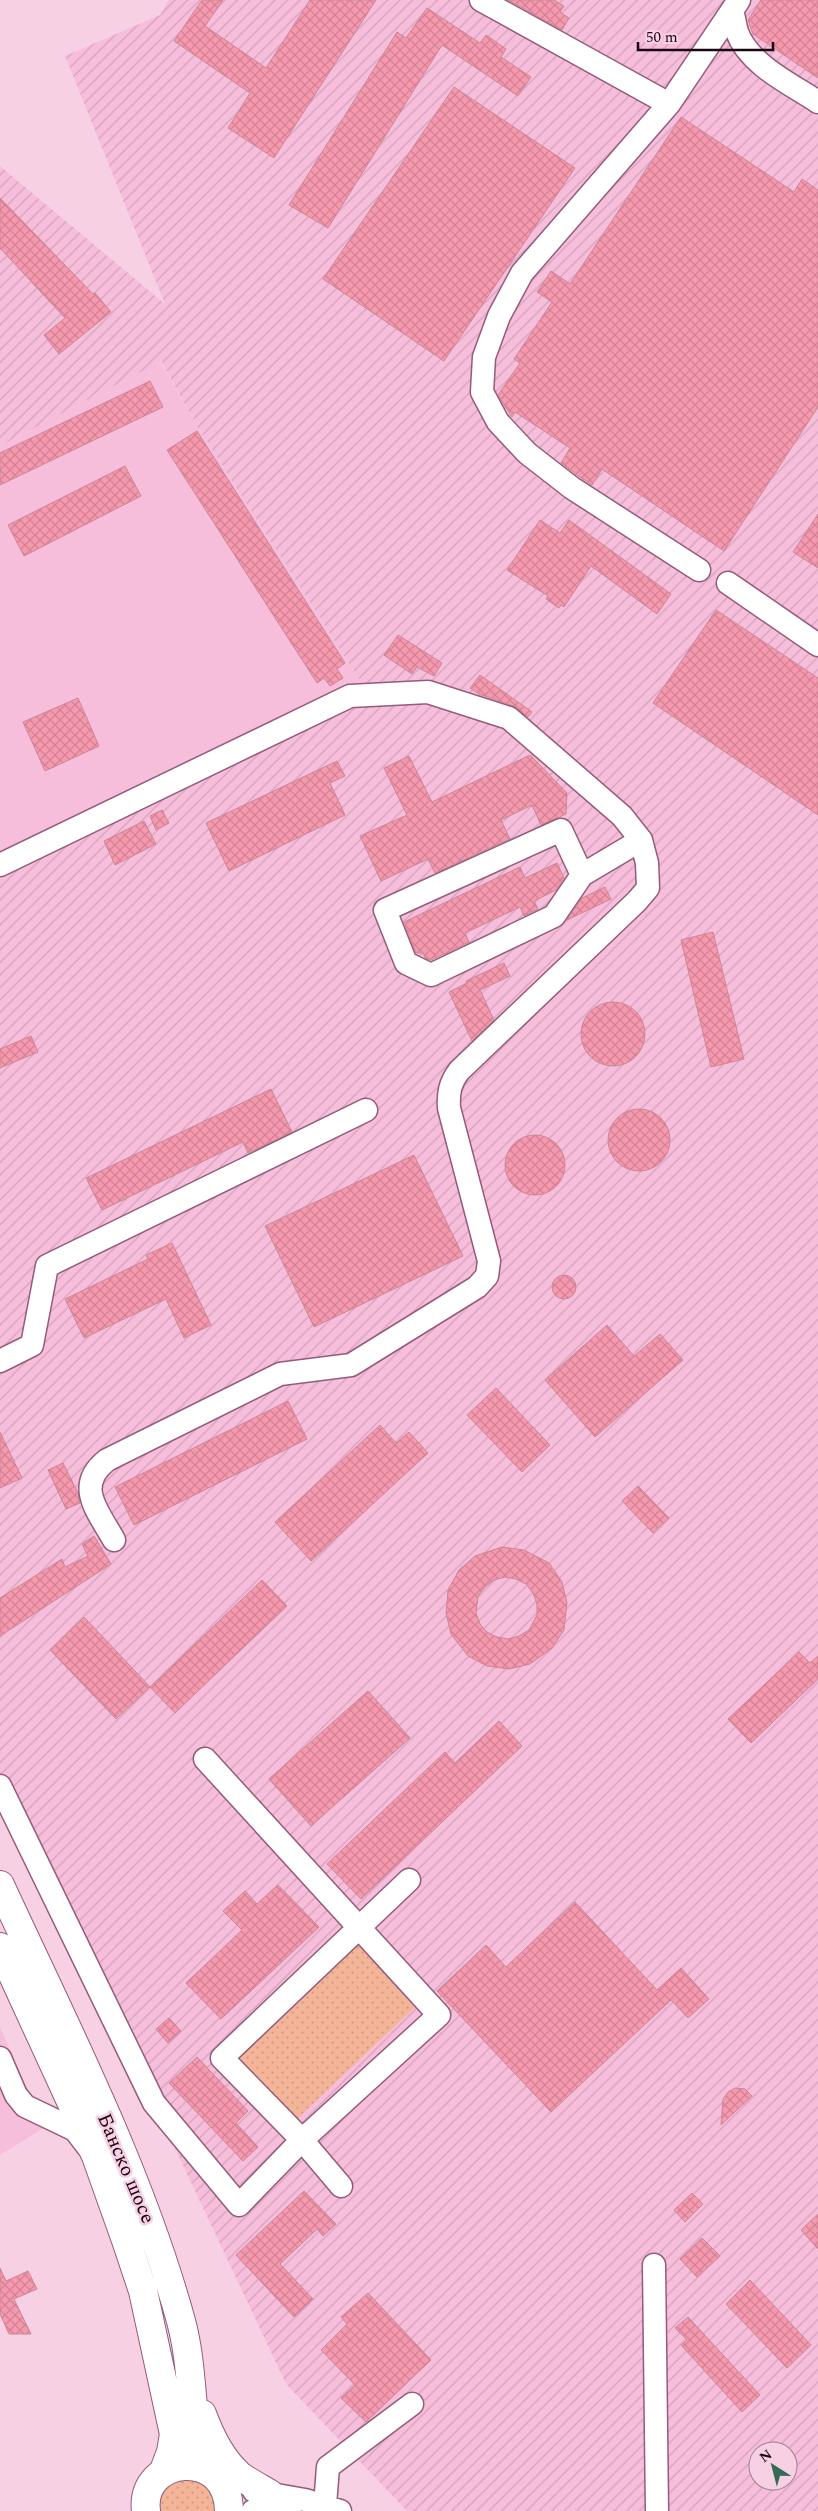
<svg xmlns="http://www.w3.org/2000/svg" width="818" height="2511" viewBox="0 0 818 2511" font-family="Spectral,serif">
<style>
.built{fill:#f7bedc}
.industrial{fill:url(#industrial-furrows);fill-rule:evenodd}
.grass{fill:url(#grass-dots)}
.building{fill:url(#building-cross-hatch);stroke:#cb8795;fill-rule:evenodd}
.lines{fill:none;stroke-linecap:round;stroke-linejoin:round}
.minor-casing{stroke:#945b7b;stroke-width:25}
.major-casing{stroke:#945b7b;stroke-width:30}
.minor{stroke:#fff;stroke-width:22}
.major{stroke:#fff;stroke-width:28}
.labels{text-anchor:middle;stroke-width:5;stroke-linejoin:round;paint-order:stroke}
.street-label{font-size:20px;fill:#1a0612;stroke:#f8d0e4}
</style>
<defs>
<pattern id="industrial-furrows" width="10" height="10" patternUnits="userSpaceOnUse" patternTransform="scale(1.25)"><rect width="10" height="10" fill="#f7bedc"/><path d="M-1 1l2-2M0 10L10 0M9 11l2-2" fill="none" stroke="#d3a2bc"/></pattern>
<pattern id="grass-dots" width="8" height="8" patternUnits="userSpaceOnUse" patternTransform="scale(1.25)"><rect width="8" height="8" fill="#f3b497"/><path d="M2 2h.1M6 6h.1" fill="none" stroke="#d09981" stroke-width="1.8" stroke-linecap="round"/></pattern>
<pattern id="building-cross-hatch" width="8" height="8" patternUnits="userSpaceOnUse" patternTransform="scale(1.25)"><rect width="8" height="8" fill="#f799ae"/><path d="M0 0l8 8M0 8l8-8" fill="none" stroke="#d38295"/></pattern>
</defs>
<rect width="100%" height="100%" fill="#f8d0e4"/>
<path class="built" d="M 160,361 L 197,426 L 361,682 L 0,854 L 0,446 Z
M 0,2027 L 44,2128 L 0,2155 Z"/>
<path class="industrial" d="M 169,0 L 818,0 L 818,2511 L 407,2511 L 286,2384 L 0,1777 L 0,854 L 361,682 L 197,426 L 161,361 L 0,446 L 0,166 L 165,304 L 65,56 L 160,15 ZM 758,2451 L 788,2451 L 788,2481 L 758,2481 Z"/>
<path class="grass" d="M 354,1940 L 416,2006 L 295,2121 L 233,2055 Z
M 185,2476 L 211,2487 L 217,2511 L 157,2511 C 157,2491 168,2483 185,2476 Z"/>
<path class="building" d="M 202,0 L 223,0 L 205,26 L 266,68 L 310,0 L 376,0 L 274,158 L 228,128 L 250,93 L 174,41 Z
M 508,0 L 554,0 L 564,6 L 560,12 L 569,18 L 562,30 Z
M 761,0 L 818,0 L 818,78 L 753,34 L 748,20 Z
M 427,8 L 480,43 L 486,35 L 506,49 L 501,57 L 531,77 L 518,96 L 442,45 L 328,228 L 289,205 L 397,32 L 406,38 Z
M 454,87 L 575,168 L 444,361 L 323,279 Z
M 681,117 L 794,192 L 802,179 L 818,190 L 818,407 L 724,551 L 602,469 L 592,485 L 580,477 L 561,463 L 570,448 L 515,412 L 512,417 L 498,395 L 520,363 L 514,359 L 552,302 L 537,292 L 551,271 L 570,284 Z
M 0,198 L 93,294 L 95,293 L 111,312 L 59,354 L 44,335 L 65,318 L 0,248 Z
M 150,381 L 163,407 L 0,485 L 0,453 Z
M 197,431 L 345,663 L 337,669 L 343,678 L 330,686 L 324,678 L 317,683 L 167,450 Z
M 125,466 L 141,496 L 24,556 L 8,525 Z
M 818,514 L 818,568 L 793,552 Z
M 540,520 L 560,533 L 569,520 L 671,594 L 657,614 L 591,566 L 564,607 L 561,605 L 559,608 L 546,599 L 548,596 L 507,570 Z
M 716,610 L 818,678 L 818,815 L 653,703 Z
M 398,635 L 442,663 L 434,676 L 417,667 L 412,674 L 384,655 Z
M 480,675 L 532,712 L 528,717 L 513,706 L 479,694 L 470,688 Z
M 78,698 L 99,746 L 45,771 L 23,722 Z
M 530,755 L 567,793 L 566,814 L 541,825 L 532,805 L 501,820 L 510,839 L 435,873 L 428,859 L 381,881 L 360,836 L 407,815 L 384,768 L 409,756 L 432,802 Z
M 337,761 L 345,776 L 330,783 L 345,815 L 229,871 L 206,823 Z
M 162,810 L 169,823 L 156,830 L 150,816 Z
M 144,821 L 156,844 L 115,865 L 104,841 Z
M 557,863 L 564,878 L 556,890 L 534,901 L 538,909 L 524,916 L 520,907 L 465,933 L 469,942 L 431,960 L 425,958 L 423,953 L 416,953 L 404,922 L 520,867 L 525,878 Z
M 605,887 L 611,899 L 567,920 L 582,898 Z
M 713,932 L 744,1059 L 711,1067 L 681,940 Z
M 504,963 L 510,976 L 480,990 L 494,1020 L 472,1041 L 449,992 L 467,983 L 466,981 Z
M581 1034a32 32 0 1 1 64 0a32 32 0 1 1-64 0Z
M 31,1036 L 38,1052 L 0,1068 L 0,1049 Z
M 271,1089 L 292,1132 L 248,1153 L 243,1142 L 102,1210 L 86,1178 Z
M608 1140a31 31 0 1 1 62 0a31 31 0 1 1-62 0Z
M505 1165a30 30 0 1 1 60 0a30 30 0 1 1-60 0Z
M 414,1155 L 463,1256 L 314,1327 L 265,1226 Z
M 172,1243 L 211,1325 L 184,1338 L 166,1299 L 84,1338 L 65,1299 L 148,1259 L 146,1255 Z
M552 1287a12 12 0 1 1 24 0a12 12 0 1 1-24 0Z
M 607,1325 L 634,1356 L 660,1334 L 683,1360 L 595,1437 L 545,1380 Z
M 496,1388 L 550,1445 L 522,1472 L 467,1415 Z
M 288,1401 L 307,1439 L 134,1525 L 115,1487 Z
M 380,1425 L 396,1443 L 409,1432 L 428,1453 L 311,1561 L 275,1522 Z
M 0,1432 L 22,1478 L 0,1488 Z
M 63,1463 L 78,1493 L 80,1503 L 66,1509 L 48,1470 Z
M 638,1486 L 669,1518 L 653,1533 L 622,1501 Z
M 94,1536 L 111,1564 L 0,1636 L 0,1598 L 62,1559 L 65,1567 L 88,1556 L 82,1544 Z
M 502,1547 L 524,1550 L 549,1563 L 562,1582 L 567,1603 L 564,1630 L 552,1648 L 530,1664 L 509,1669 L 487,1666 L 468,1656 L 451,1634 L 446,1613 L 448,1590 L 459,1570 L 475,1556 ZM 505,1577 L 516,1579 L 526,1584 L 533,1593 L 537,1604 L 537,1615 L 529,1630 L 519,1636 L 508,1639 L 497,1637 L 487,1632 L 480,1624 L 476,1613 L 478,1596 L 485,1587 L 494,1580 Z
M 262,1580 L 287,1606 L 175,1713 L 150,1687 Z
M 84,1617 L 150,1687 L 116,1719 L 50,1650 Z
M 799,1652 L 810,1663 L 818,1656 L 818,1679 L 751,1743 L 728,1719 Z
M 368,1691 L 410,1738 L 311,1826 L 269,1779 Z
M 499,1721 L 522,1746 L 361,1899 L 327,1864 L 445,1752 L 455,1763 Z
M 278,1885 L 319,1927 L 221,2019 L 186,1983 L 242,1930 L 223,1911 L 245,1891 L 257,1904 Z
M 575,1902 L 657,1990 L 681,1968 L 709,1999 L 688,2018 L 671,2000 L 551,2112 L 437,1991 L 486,1945 L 506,1967 Z
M 169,2018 L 181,2031 L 168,2043 L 156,2029 Z
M 197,2057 L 248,2111 L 236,2123 L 258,2147 L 243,2161 L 169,2083 Z
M 735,2088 L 745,2089 L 752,2096 L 721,2125 L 723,2099 L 728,2092 Z
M 304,2191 L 336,2224 L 323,2236 L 317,2229 L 280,2264 L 313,2299 L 294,2317 L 236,2255 Z
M 692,2193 L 703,2204 L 685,2222 L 674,2210 Z
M 818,2214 L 818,2249 L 801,2230 Z
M 702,2238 L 720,2256 L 697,2277 L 680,2259 Z
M 0,2268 L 6,2281 L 28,2271 L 37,2289 L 14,2299 L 31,2334 L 9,2334 L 0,2314 Z
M 750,2280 L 811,2345 L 787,2368 L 726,2304 Z
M 368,2293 L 431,2360 L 366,2422 L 341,2398 L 355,2385 L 321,2350 L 347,2324 L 341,2317 Z
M 688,2317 L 760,2395 L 742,2412 L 681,2345 L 687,2340 L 675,2328 Z"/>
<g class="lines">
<g class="minor-casing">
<path id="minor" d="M 481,0 L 669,104
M 732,10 C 734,17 735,25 737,32 C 749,65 791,84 818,102
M 699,570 L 572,488 L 527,453 L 498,422 L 482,392 L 484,357 L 499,316 L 522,273 L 669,104 L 739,0
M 728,583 L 818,645
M 0,865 L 350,696 L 428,692 L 509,718 L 622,816 L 641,840 L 582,875 L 554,916 L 431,975 L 406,963 L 385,910 L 561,830 L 582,875
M 0,1361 L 32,1345 L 47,1266 L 366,1110
M 114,1540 C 98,1511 74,1486 107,1460 L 280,1374 L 351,1365 L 477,1287 L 487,1276 L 489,1261 L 449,1108 C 448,1093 450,1083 459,1071 L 637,901 L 648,888 L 647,863 L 641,840
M 0,1786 L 154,2103 L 239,2205 L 302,2140 L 439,2015 L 205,1759
M 0,2058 L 16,2095 L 25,2106 L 75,2130 L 88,2147
M 341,2186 L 302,2140 L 222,2058 L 409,1880
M 654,2265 L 657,2511
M 254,2491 L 305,2500 L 340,2511
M 325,2505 L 328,2467 L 412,2404
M 253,2511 L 294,2502"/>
</g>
<g class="major-casing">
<path id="major" d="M 0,1885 C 66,2028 139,2169 181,2321 C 194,2369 190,2419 202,2467
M 0,1947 L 96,2156 L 127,2243 L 143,2291 L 174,2434 L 171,2452 L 163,2473
M 202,2414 C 210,2436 221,2459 239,2475 C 248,2482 260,2488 270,2494
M 146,2511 C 139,2456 228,2446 229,2511"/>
</g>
<use href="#minor" class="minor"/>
<use href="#major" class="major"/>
</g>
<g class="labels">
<g class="street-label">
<text transform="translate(127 2168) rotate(67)" y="7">Банско шосе</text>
</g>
</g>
<g transform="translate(773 2466) rotate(324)"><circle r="24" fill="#f8d0e4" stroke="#9f7f90"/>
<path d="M0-4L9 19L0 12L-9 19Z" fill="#326c56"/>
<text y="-8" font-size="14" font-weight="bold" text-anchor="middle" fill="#1a0612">N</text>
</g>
<path d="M638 42v8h135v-8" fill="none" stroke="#1a0612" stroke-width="2.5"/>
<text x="646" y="42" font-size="15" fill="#1a0612" stroke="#f8d0e4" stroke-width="4" paint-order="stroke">50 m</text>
</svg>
